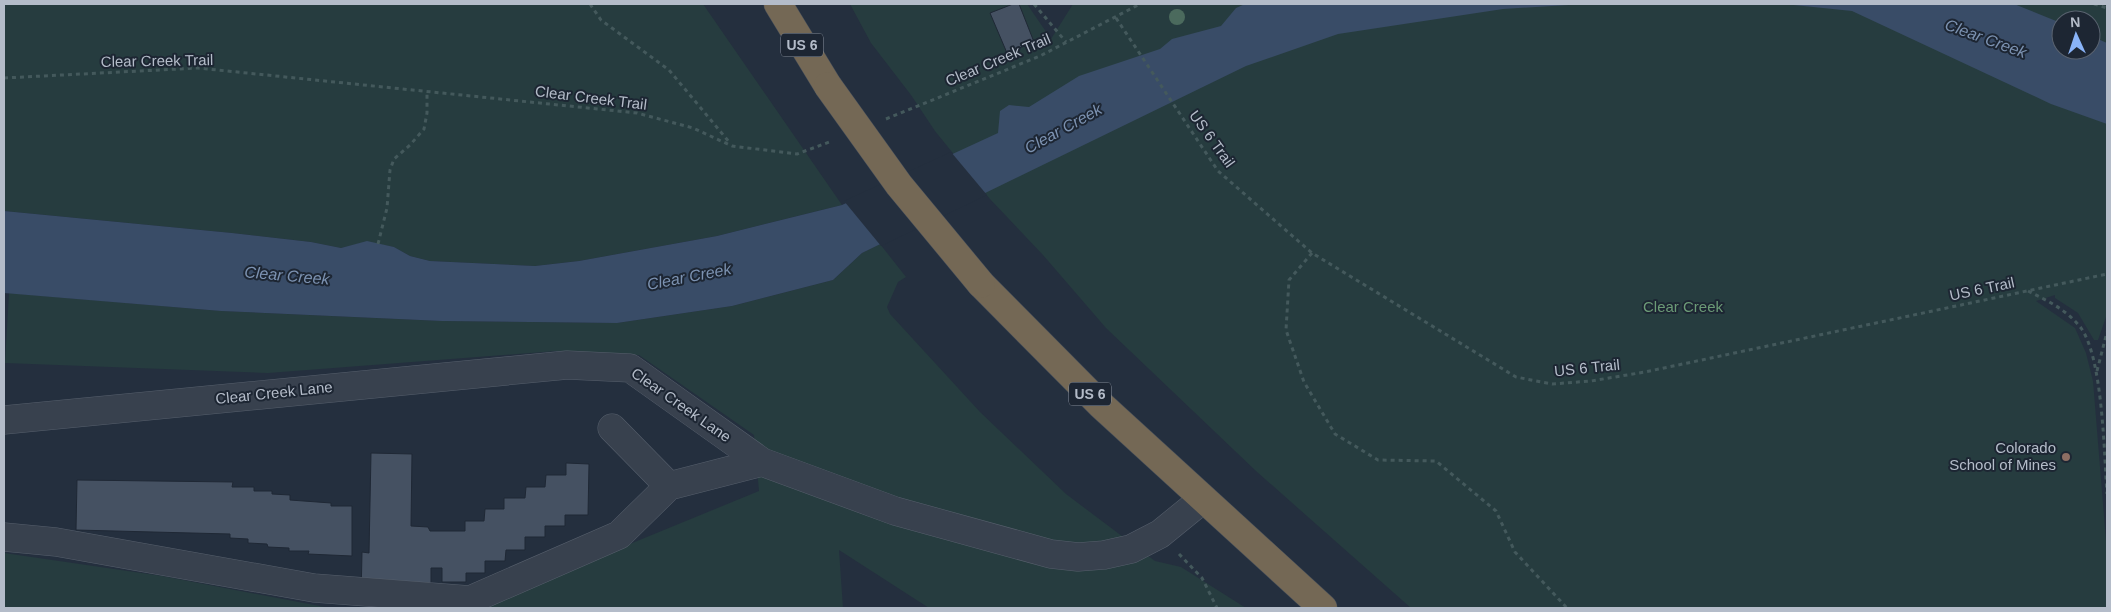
<svg xmlns="http://www.w3.org/2000/svg" width="2111" height="612" viewBox="0 0 2111 612" font-family="Arial,sans-serif">
<style>
.green{fill:#263c3f;fill-rule:evenodd}
.water{fill:#394c67}
.pier{fill:#242f3e}
.building{fill:#455162;stroke:#1f2835}
.lines{fill:none;stroke-linecap:round;stroke-linejoin:round}
.minor-casing{stroke:#565f6c;stroke-width:29}
.highway-casing{stroke:#434c59;stroke-width:29}
.path{stroke:#44595c;stroke-width:3;stroke-dasharray:4 4;stroke-linecap:butt}
.minor{stroke:#38414e;stroke-width:28}
.highway{stroke:#746855;stroke-width:28}
.highway-bridge-casing{stroke:#434c59;stroke-width:29;stroke-linecap:butt}
.highway-bridge{stroke:#746855;stroke-width:28}
.tree{fill:#4b6a5d}
.education-dot{fill:#8d6e63;stroke:#1d2633;stroke-width:2}
.labels{text-anchor:middle;stroke-width:4;stroke-linejoin:round;paint-order:stroke}
.shield{fill:#1d2633;stroke:#878f9c;stroke-width:1}
.shield-label{font-size:14px;font-weight:bold;fill:#b4bcc9}
.street-label{font-size:15px;fill:#b4bcc9;stroke:#1d2633}
.park-label{font-size:15px;fill:#6b9a76;stroke:#1d2633}
.poi-label{font-size:15px;fill:#b4bcc9;stroke:#1d2633;text-anchor:end}
.water-label{font-size:16px;font-style:italic;fill:#7c92b1;stroke:#1d2633}
</style>
<rect width="100%" height="100%" fill="#242f3e"/>
<path class="green" d="M 4,4 L 703,4 L 842,205 L 717,236 L 579,261 L 535,266 L 430,261 L 410,256 L 394,247 L 367,242 L 341,248 L 311,242 L 232,233 L 4,211 Z
M 850,4 L 1027,4 L 1051,39 L 1073,4 L 2107,4 L 2107,314 L 2098,340 L 2094,340 L 2078,313 L 2055,298 L 2055,295 L 2036,301 L 2075,328 L 2086,353 L 2093,381 L 2107,553 L 2107,608 L 1411,608 L 1256,471 L 1106,328 L 1043,255 L 990,199 L 935,131 L 911,95 L 871,43 ZM 2061,20 L 2091,20 L 2091,50 L 2061,50 Z
M 880,244 L 906,277 L 898,282 L 887,307 L 890,314 L 980,412 L 1066,494 L 1155,561 L 1181,567 L 1246,608 L 929,608 L 839,550 L 843,608 L 474,608 L 759,491 L 754,435 L 639,355 L 556,351 L 268,373 L 5,363 L 9,293 L 221,311 L 442,321 L 617,323 L 732,306 L 833,280 L 862,253 Z
M 4,553 L 162,576 L 330,608 L 4,608 Z"/>
<path class="water" d="M 1245,4 L 1585,4 L 1503,9 L 1338,34 L 1246,66 L 862,253 L 833,280 L 732,306 L 617,323 L 442,321 L 221,311 L 4,293 L 4,211 L 232,233 L 311,242 L 341,248 L 367,241 L 394,247 L 410,256 L 430,261 L 535,266 L 579,261 L 717,236 L 842,205 L 998,133 L 1000,111 L 1009,105 L 1029,107 L 1079,76 L 1160,49 L 1172,39 L 1221,26 L 1236,8 Z
M 1784,4 L 2014,4 L 2061,23 L 2061,50 L 2091,50 L 2091,36 L 2107,43 L 2107,124 L 2051,104 L 1852,11 Z"/>
<path class="pier" d="M 951,152 L 987,195 L 881,246 L 844,201 Z"/>
<path class="building" d="M 1013,4 L 1019,4 L 1034,42 L 1007,53 L 990,13 Z
M 371,453 L 412,454 L 411,526 L 428,527 L 430,531 L 465,531 L 465,521 L 484,521 L 485,509 L 504,509 L 504,498 L 525,498 L 526,487 L 545,487 L 546,475 L 566,475 L 566,463 L 589,464 L 588,515 L 565,515 L 565,526 L 545,526 L 545,537 L 525,537 L 525,550 L 506,550 L 505,561 L 485,561 L 485,573 L 466,573 L 466,582 L 442,582 L 442,568 L 431,568 L 431,583 L 361,599 L 362,552 L 369,553 Z
M 77,480 L 233,482 L 232,487 L 254,487 L 254,491 L 272,491 L 272,494 L 290,495 L 290,500 L 331,503 L 331,506 L 352,506 L 352,556 L 308,554 L 309,551 L 289,551 L 289,548 L 268,547 L 267,544 L 248,543 L 248,539 L 230,538 L 230,534 L 76,530 Z"/>
<g class="lines">
<g class="minor-casing">
<path id="minor" d="M 4,420 L 567,365 L 630,368 L 762,462 L 895,511 L 1051,554 L 1078,557 L 1104,555 L 1131,549 L 1160,534 L 1203,499
M 612,428 L 669,486
M 4,537 L 56,542 L 314,588 L 470,600 L 619,535 L 669,486 L 762,462"/>
</g>
<g class="highway-casing">
<path id="highway" d="M 778,4 L 828,86
M 981,284 L 1101,405 L 1323,608"/>
</g>
<path class="path" d="M 590,4 L 601,20 L 669,70 L 730,143
M 1034,4 L 1066,42
M 2094,4 L 2107,8
M 1116,18 L 1218,171 L 1312,253 L 1516,377 L 1552,384 L 1591,381 L 1645,372 L 2107,274
M 4,78 L 198,68 L 637,113 L 693,128 L 732,146 L 797,154 L 832,141
M 886,119 L 1040,56 L 1140,4
M 378,244 L 387,208 L 390,170 L 394,159 L 410,145 L 424,129 L 427,113 L 427,91
M 1312,253 L 1289,280 L 1286,330 L 1304,382 L 1335,434 L 1378,460 L 1436,461 L 1496,511 L 1515,552 L 1567,608
M 2028,291 C 2048,301 2067,310 2081,328 C 2103,359 2104,454 2107,494
M 2097,371 L 2107,332
M 1179,554 L 1202,578 L 1217,608"/>
<use href="#minor" class="minor"/>
<use href="#highway" class="highway"/>
<g class="highway-bridge-casing">
<path id="highway-bridge" d="M 828,86 L 899,185 L 981,284"/>
</g>
<use href="#highway-bridge" class="highway-bridge"/>
</g>
<circle class="tree" cx="1177" cy="17" r="8"/>
<circle class="education-dot" cx="2066" cy="457" r="5"/>
<g class="labels">
<g class="shield">
<rect x="781" y="33.5" width="42" height="23" rx="4"/>
<rect x="1069" y="382.5" width="42" height="23" rx="4"/>
</g>
<g class="shield-label">
<text x="802" y="50">US 6</text>
<text x="1090" y="399">US 6</text>
</g>
<g class="street-label">
<text transform="translate(998 60) rotate(-23)" y="5">Clear Creek Trail</text>
<text transform="translate(157 61) rotate(-1)" y="5">Clear Creek Trail</text>
<text transform="translate(591 98) rotate(7)" y="5">Clear Creek Trail</text>
<text transform="translate(1212 139) rotate(54)" y="5">US 6 Trail</text>
<text transform="translate(1982 289) rotate(-12)" y="5">US 6 Trail</text>
<text transform="translate(1587 368) rotate(-6)" y="5">US 6 Trail</text>
<text transform="translate(274 393) rotate(-6)" y="5">Clear Creek Lane</text>
<text transform="translate(681 405) rotate(35)" y="5">Clear Creek Lane</text>
</g>
<g class="park-label">
<text x="1683" y="312">Clear Creek</text>
</g>
<g class="poi-label">
<text x="2056" y="453">Colorado<tspan x="2056" dy="17">School of Mines</tspan></text>
</g>
<g class="water-label">
<text transform="translate(1986 38) rotate(20)" y="6">Clear Creek</text>
<text transform="translate(1063 128) rotate(-29)" y="6">Clear Creek</text>
<text transform="translate(287 275) rotate(5)" y="6">Clear Creek</text>
<text transform="translate(689 276) rotate(-11)" y="6">Clear Creek</text>
</g>
</g>
<rect width="2111" height="612" fill="none" stroke="#b4bcc9" stroke-width="10"/>
<g transform="translate(2076 35) rotate(357)"><circle r="24" fill="#1d2633" stroke="#59626f"/>
<path d="M0-4L9 19L0 12L-9 19Z" fill="#8ab4f8"/>
<text y="-8" font-size="14" font-weight="bold" text-anchor="middle" fill="#b4bcc9">N</text>
</g>
</svg>
